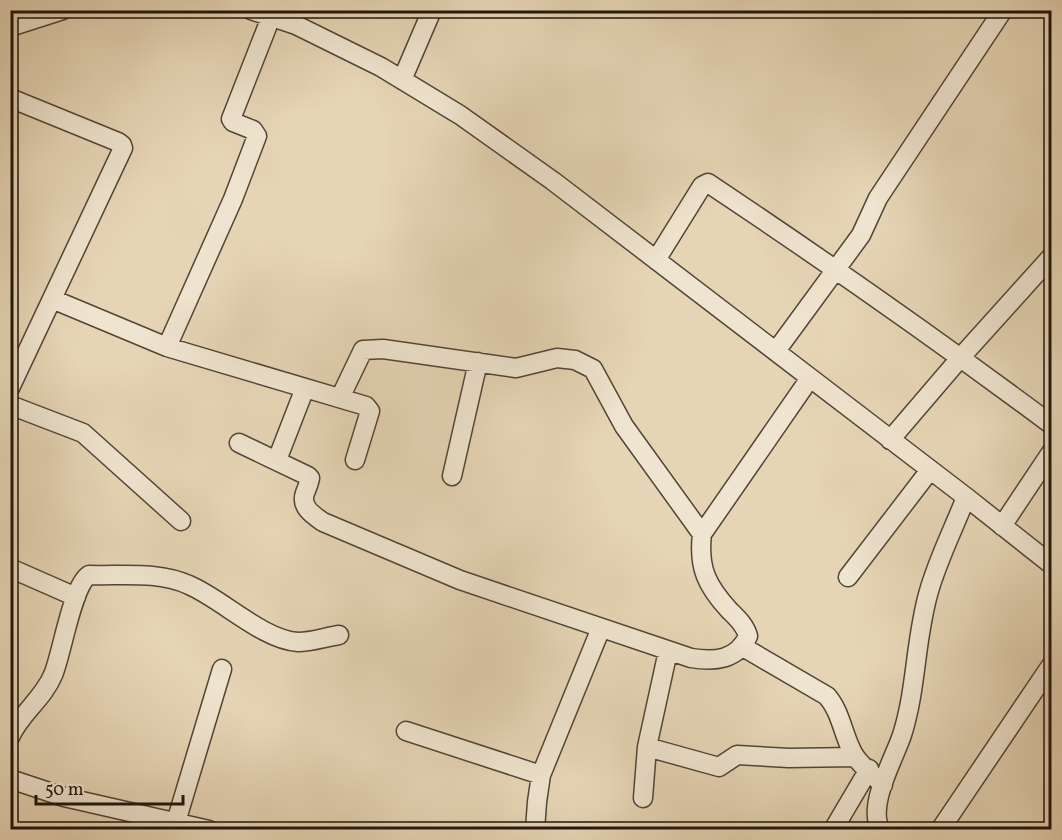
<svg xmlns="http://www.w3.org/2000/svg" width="1062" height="840" viewBox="0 0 1062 840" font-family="Vollkorn,serif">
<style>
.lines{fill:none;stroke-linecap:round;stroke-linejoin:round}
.street-casing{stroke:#524537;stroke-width:21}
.street{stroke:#efe4cf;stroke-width:18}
</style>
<rect width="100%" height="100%" fill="#e6d5b5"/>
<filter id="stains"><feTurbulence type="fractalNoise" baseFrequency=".00333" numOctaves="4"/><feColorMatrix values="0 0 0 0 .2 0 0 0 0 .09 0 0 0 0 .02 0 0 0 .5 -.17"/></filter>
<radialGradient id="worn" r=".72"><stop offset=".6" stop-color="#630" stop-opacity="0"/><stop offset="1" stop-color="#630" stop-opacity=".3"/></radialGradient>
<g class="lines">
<g class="street-casing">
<path id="street" d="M 251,10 L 296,25 L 381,67 L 460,115 L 553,181 L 966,497 L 1052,565
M 10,27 L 63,10
M 402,80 L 432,10
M 10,98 L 118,142 L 122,145 L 123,148 L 10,388
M 656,260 L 702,186 L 708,183 C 825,261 939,341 1052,425
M 52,299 L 167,347 L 366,406 L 370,411 L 355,460
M 167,347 L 233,199 L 257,136 L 253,130 L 233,122 L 231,119 L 271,17
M 776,351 L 861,235 L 878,198 L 1003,10
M 340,398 L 363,350 L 383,349 L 516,368 L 557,358 L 575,360 L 593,369 L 624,426 L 702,534
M 10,405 L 83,433 L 181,521
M 890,440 L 961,357 L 1052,256
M 239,443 L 308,476 L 310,478 C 309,484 307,488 305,493 C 300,507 313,515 323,522 L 460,580 L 691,658 C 715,662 737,660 748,636 C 745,625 737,618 729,610 C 707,586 698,568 702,534 L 810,378
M 277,460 L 305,388
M 452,476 L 478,362
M 1002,526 L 1052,451
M 10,568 L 76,597
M 848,577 L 930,470
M 743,647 L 827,696 C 841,712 843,735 853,753 C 859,765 874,775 883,785
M 406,731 L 541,775
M 10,737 C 20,714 43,699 53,675 C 62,654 72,586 89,575 C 123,576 158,571 189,585 C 222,599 263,640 298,642 C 311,642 326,637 339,635
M 647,747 L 719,767 L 737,755 L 789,758 L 855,757
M 10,779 L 64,797 L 209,830
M 643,798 L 647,747 L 668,651
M 176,822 L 222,669
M 535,830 L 537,802 L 541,775 L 601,628
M 833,830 L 869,769
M 881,830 C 866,807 894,759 902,735 C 917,688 915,638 929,591 C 938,559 954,528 966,497
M 940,830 L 1052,664"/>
</g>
<use href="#street" class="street"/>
</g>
<rect width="1062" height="840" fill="none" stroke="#e6d5b5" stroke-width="36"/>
<rect x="12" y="12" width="1038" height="816" fill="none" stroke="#20150d" stroke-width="3"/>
<rect x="18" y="18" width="1026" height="804" fill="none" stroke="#20150d" stroke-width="1.5"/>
<path d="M36 795v9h147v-9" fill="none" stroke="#20150d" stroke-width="3"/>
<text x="45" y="795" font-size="18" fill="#20150d" stroke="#efe4cf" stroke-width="4.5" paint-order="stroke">50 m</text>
<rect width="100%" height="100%" filter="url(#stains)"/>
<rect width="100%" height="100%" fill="url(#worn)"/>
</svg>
